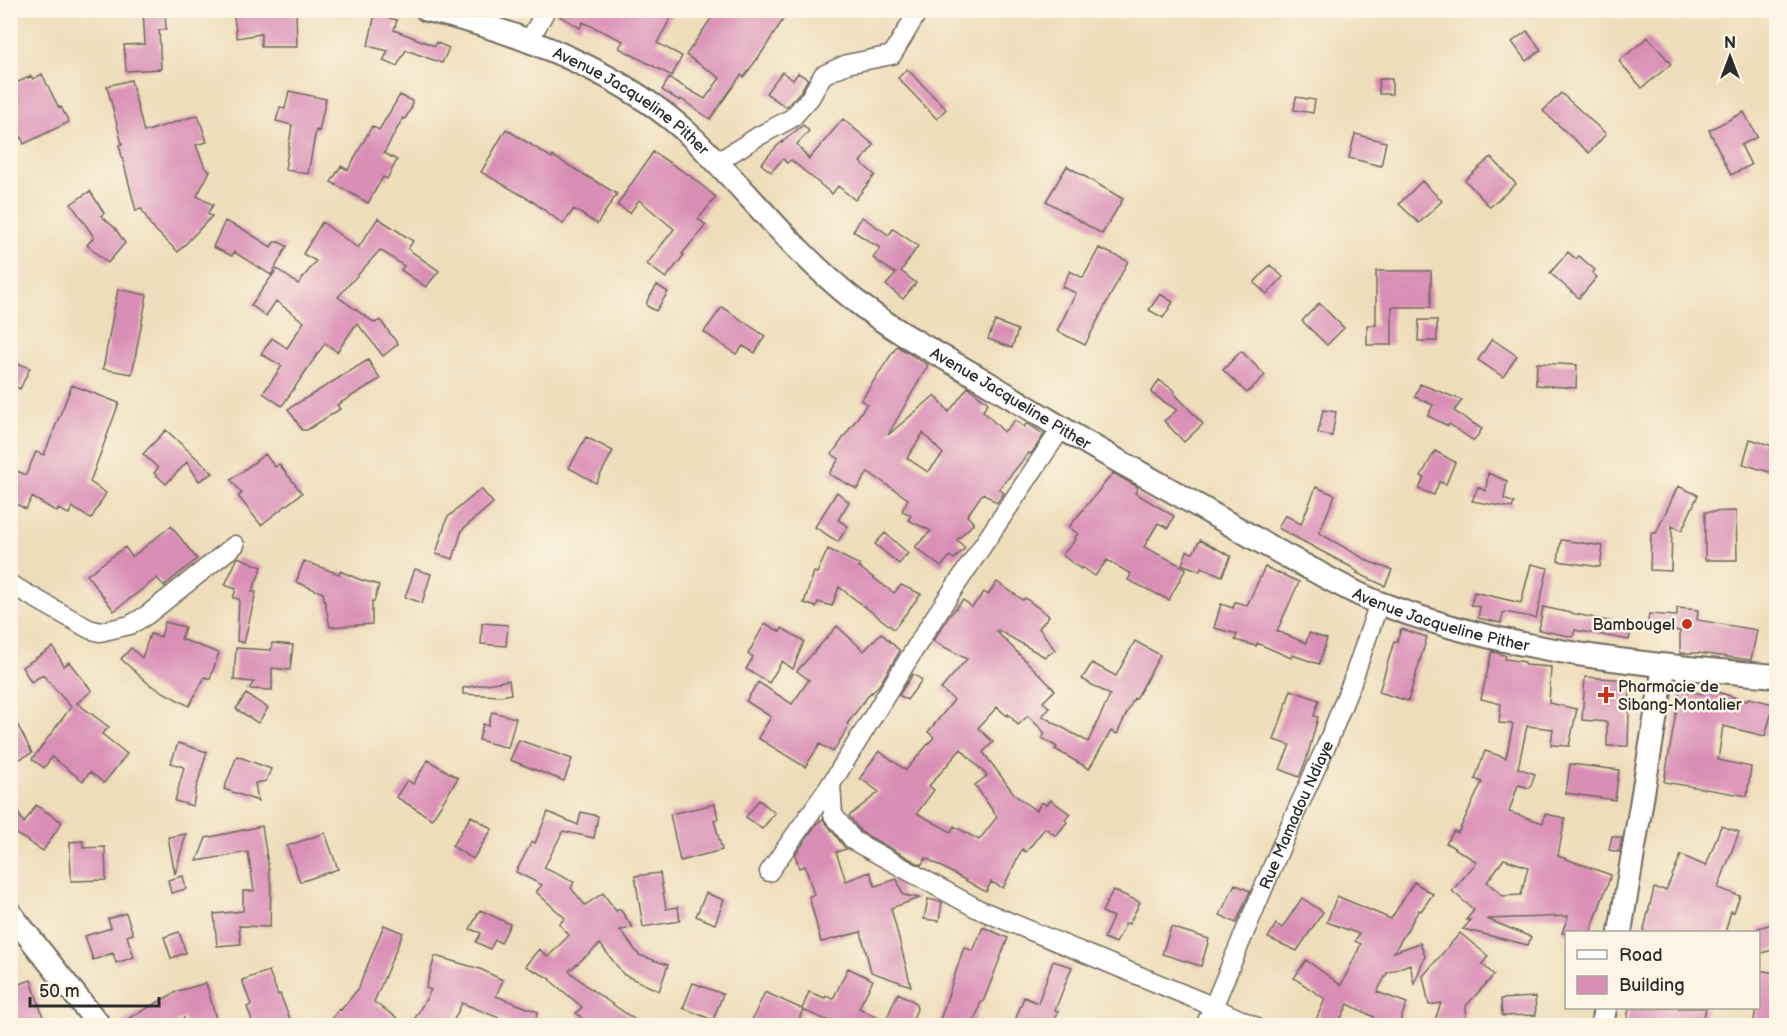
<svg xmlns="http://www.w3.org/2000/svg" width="1787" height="1036" viewBox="0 0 1787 1036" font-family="'Balsamiq Sans',sans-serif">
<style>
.building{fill:#d98eb6;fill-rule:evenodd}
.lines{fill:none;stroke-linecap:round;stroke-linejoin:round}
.minor-casing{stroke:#6f695d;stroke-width:21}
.tertiary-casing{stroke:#6f695d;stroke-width:26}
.minor{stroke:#fff;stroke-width:18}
.tertiary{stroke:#fff;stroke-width:22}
.poi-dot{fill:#c8321e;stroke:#fcf5e5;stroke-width:2}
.labels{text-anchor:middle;stroke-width:5;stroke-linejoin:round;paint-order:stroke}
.street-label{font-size:16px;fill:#2b2b2b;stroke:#fcf5e5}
.poi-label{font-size:16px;fill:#2b2b2b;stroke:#fcf5e5;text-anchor:end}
</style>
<rect width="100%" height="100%" fill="#fcf5e5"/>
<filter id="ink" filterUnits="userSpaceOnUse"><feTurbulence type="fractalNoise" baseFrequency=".0167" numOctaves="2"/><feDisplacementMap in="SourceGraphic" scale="12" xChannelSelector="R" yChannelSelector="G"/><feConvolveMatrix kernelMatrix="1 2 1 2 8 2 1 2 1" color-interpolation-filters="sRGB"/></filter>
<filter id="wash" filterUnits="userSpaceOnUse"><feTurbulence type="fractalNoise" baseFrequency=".008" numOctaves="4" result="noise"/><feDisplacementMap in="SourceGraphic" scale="24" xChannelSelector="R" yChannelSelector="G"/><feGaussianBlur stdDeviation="1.35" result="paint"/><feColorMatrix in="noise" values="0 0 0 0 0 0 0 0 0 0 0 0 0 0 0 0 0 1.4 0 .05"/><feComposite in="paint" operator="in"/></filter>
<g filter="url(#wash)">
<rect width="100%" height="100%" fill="#eeddba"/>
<g id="blocks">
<path class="building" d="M 143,10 L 165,10 L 166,30 L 159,30 L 161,69 L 126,71 L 124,45 L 145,44 Z
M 233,10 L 296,10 L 297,47 L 261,47 L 261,34 L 237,38 Z
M 557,10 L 675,10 L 657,43 L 682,56 L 672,76 L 619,48 L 623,41 L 583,22 L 580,28 L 556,14 Z
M 717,10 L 789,10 L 763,51 L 744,77 L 741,75 L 710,119 L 681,99 L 680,101 L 662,90 L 669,78 L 705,99 L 720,78 L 686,55 Z
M 375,14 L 397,20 L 394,30 L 435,46 L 436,42 L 449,48 L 442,63 L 406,50 L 397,66 L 383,61 L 388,51 L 368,46 Z
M 1527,31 L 1541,50 L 1526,61 L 1512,42 Z
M 1648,37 L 1671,64 L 1642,88 L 1619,61 Z
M 907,69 L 946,109 L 937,119 L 898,78 Z
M 782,72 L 793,80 L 798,73 L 808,79 L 801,91 L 786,107 L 766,93 Z
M 42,74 L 59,108 L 61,107 L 69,122 L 24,144 L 21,137 L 10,142 L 10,86 L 31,76 L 33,79 Z
M 1379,79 L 1392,79 L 1392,94 L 1379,94 Z
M 131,80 L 144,132 L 198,115 L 207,142 L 196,145 L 205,168 L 210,171 L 197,196 L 213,205 L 207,214 L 212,216 L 178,252 L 151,226 L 141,208 L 136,211 L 119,145 L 122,144 L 107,86 Z
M 289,91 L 326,99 L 319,131 L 316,130 L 308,174 L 285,170 L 292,125 L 276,121 L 280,107 L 285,109 Z
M 1561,93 L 1606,134 L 1589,153 L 1543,111 Z
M 400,95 L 412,101 L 412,107 L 405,119 L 403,118 L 384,153 L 397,160 L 387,179 L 383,177 L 368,203 L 331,182 L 341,166 L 348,170 L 372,126 L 379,130 Z
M 1296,97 L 1315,100 L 1313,113 L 1294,110 Z
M 1744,112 L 1757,137 L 1741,145 L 1751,165 L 1731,175 L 1709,130 Z
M 843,119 L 874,145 L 860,162 L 875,175 L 855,200 L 838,186 L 832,194 L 791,160 L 787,163 L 783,159 L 771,172 L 761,164 L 777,146 L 803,125 L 809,131 L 797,144 L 809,159 Z
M 506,129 L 552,158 L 553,156 L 617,194 L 597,224 L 574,209 L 563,224 L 532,201 L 481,172 Z
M 1355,134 L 1386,142 L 1381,166 L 1349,158 Z
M 653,152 L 689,175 L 716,197 L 698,219 L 706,225 L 682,254 L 684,255 L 666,278 L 647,264 L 674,229 L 639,200 L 630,213 L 617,205 Z
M 1491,157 L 1516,184 L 1490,207 L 1465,180 Z
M 1067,166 L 1123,199 L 1102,234 L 1046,201 Z
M 1422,181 L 1442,201 L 1419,223 L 1399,204 Z
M 90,191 L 104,213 L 101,216 L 115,228 L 125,243 L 108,263 L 87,245 L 94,237 L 71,204 Z
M 862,217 L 889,235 L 893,229 L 918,246 L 901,271 L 916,283 L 903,299 L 886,285 L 896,274 L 873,258 L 880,248 L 853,231 Z
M 378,218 L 413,241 L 408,249 L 439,271 L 426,287 L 401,270 L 404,266 L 380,250 L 338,297 L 375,323 L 380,320 L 398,344 L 383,356 L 357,323 L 337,352 L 325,343 L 282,406 L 263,393 L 282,366 L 261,354 L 272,338 L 287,348 L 304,322 L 276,301 L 266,316 L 251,305 L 277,269 L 298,284 L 316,261 L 303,254 L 322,222 L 358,248 Z
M 225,221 L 246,231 L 271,247 L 274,242 L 279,242 L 287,246 L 271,275 L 234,252 L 232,256 L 213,247 Z
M 1099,248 L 1128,261 L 1085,345 L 1057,331 L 1076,293 L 1062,287 L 1070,271 L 1083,278 Z
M 1568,252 L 1576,259 L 1579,256 L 1595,270 L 1592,273 L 1597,277 L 1579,298 L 1550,273 Z
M 1270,265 L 1283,277 L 1267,294 L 1254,283 Z
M 1376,271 L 1431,271 L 1431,307 L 1392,307 L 1392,345 L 1367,345 L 1367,325 L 1376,325 Z
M 657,285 L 668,292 L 656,311 L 647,306 L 647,301 Z
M 118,289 L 147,295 L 132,374 L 103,369 Z
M 1160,294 L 1173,302 L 1163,318 L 1149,310 Z
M 1319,303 L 1344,328 L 1327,345 L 1302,321 Z
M 722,307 L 765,336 L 755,353 L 743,346 L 736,354 L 704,332 Z
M 1419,320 L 1437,320 L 1437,341 L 1418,341 Z
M 995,321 L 1018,330 L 1012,348 L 988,339 Z
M 1492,339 L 1517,356 L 1503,377 L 1478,360 Z
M 897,346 L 928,365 L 888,435 L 935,395 L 949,412 L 968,387 L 988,403 L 983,411 L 1004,432 L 1015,420 L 1024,427 L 1027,423 L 1044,435 L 1031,454 L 1029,453 L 999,489 L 1004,493 L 997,503 L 983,493 L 967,516 L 974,523 L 957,540 L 965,548 L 954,559 L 950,556 L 941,567 L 915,547 L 931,531 L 908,520 L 911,515 L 902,511 L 908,499 L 868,472 L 857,489 L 829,474 L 839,459 L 832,454 L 867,404 L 861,400 ZM 923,433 L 943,454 L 928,472 L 907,458 Z
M 1241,351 L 1265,375 L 1247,393 L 1223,370 Z
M 368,360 L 380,379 L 337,405 L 340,409 L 307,430 L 302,430 L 288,409 Z
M 10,361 L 30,368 L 20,389 L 10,384 Z
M 1537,363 L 1577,365 L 1576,388 L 1536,385 Z
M 1159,380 L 1175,391 L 1174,393 L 1203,424 L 1184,442 L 1164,421 L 1177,410 L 1151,393 Z
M 1420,384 L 1462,400 L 1454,411 L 1482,429 L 1474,441 L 1449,424 L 1448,426 L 1428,416 L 1433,405 L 1415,397 Z
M 72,385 L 119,403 L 90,482 L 106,493 L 91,519 L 72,507 L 69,514 L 58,509 L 57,512 L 32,497 L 26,509 L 10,501 L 10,478 L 15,470 L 26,475 L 36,452 L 44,455 Z
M 1323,410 L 1336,412 L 1332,436 L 1318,433 Z
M 166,430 L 180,443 L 213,473 L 199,481 L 187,462 L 166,484 L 154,473 L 158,468 L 143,454 Z
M 586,437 L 613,451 L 596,483 L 569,468 Z
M 1750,439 L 1776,447 L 1776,459 L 1773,473 L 1743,464 Z
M 1435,451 L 1455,462 L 1446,484 L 1439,482 L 1434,495 L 1419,489 L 1424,477 L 1421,476 Z
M 265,454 L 275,467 L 279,464 L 302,493 L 261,525 L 238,496 L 242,494 L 231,480 Z
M 1113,473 L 1138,487 L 1135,493 L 1174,516 L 1168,528 L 1158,523 L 1144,547 L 1186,568 L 1169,600 L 1128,580 L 1131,574 L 1107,560 L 1095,576 L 1082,567 L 1081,569 L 1062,555 L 1076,539 L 1074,538 L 1078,534 L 1069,527 Z
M 1488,473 L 1507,481 L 1504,499 L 1514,503 L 1512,508 L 1472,501 L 1478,487 L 1486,491 Z
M 1678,486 L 1698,495 L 1682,530 L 1672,526 L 1671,571 L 1650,570 L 1651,533 L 1656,533 Z
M 1316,487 L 1335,495 L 1319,533 L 1370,562 L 1392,570 L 1385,586 L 1357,573 L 1358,572 L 1351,567 L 1278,528 L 1285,515 L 1301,524 Z
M 481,489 L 493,503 L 462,530 L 453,559 L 436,554 L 447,518 Z
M 837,492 L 849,502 L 838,520 L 848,526 L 838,542 L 815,527 Z
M 1736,511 L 1737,560 L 1705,560 L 1705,512 Z
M 171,526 L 197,559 L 164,586 L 157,578 L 114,611 L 87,575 L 125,547 L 132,557 Z
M 885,533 L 908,553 L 899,564 L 875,544 Z
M 1200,540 L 1231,556 L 1222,576 L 1201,567 L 1200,571 L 1182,564 L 1187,551 L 1193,553 Z
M 1561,540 L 1603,546 L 1600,567 L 1558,561 Z
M 828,549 L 860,565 L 859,567 L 894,593 L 901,585 L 921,594 L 894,629 L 839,587 L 832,606 L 818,602 L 816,607 L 804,603 L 814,572 L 817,573 Z
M 238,557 L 262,567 L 252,592 L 256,592 L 244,643 L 237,641 L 239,599 L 233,598 L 236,589 L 225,585 Z
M 304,561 L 339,574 L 340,571 L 361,580 L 379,585 L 374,602 L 372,601 L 372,624 L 330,627 L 323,593 L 296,582 Z
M 1531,564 L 1548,568 L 1536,618 L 1505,612 L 1503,613 L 1501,623 L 1478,618 L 1480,607 L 1471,605 L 1474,592 L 1521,603 Z
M 1265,567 L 1299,582 L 1277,631 L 1306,643 L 1309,633 L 1327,639 L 1319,664 L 1292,655 L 1291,658 L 1257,643 L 1256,646 L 1235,640 L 1237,634 L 1214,628 L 1221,604 L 1233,608 L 1235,602 L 1247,605 Z
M 415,569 L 431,574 L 422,603 L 405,597 Z
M 997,582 L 1023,600 L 1025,598 L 1049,616 L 1039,628 L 1055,650 L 1045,657 L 998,630 L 996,631 L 1055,690 L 1043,702 L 1050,708 L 1042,716 L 1088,742 L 1110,695 L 1082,679 L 1092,663 L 1116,676 L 1135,641 L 1160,655 L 1136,699 L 1134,698 L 1117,734 L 1111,731 L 1089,769 L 1055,749 L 1057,747 L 1042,738 L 1045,733 L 1028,716 L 1018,725 L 1008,714 L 1007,716 L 997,707 L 978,728 L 993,742 L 983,752 L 1015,795 L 1036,811 L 1042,802 L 1046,805 L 1051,800 L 1070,814 L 1065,820 L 1067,822 L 1056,836 L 1045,828 L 1026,852 L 1022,849 L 1003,888 L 991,882 L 986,892 L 926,858 L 921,865 L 861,832 L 849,816 L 879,792 L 860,778 L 879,751 L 906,770 L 934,737 L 928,732 L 954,700 L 941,689 L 967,659 L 933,641 L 950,615 L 963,600 L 972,607 L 984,592 L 988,595 ZM 961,749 L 987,776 L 975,785 L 997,817 L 979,840 L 954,826 L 951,832 L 917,813 L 934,790 L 929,786 Z
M 1543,607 L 1632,626 L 1629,640 L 1575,630 L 1573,637 L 1539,630 Z
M 1677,608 L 1698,610 L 1697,620 L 1757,630 L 1751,660 L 1698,653 L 1680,653 L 1680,631 L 1647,627 L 1649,614 L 1677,616 Z
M 165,622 L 185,627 L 181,639 L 219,653 L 210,679 L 205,677 L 189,706 L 150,685 L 121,659 L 131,648 L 142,658 L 150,634 L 161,637 Z
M 482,623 L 508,625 L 506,646 L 481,644 Z
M 765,623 L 780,632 L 782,628 L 804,641 L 793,669 L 782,661 L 769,683 L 746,669 L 753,657 L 748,654 Z
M 837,626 L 864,651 L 881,633 L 900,651 L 880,684 L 872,693 L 871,692 L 847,724 L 849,726 L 833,752 L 820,744 L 805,767 L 758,738 L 771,717 L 746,701 L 758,682 L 792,704 L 809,680 L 797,671 Z
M 1401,629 L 1427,637 L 1408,701 L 1379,692 L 1394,641 L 1397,642 Z
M 272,643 L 293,645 L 290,670 L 272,668 L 272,690 L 249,689 L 254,682 L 234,680 L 236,648 L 271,650 Z
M 53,647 L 64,666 L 69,662 L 92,691 L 77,703 L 109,727 L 102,734 L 127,754 L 104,783 L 90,772 L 83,781 L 52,757 L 44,768 L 32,759 L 71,707 L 43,675 L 31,682 L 22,667 Z
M 1492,651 L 1506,656 L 1505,659 L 1525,662 L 1525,665 L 1551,667 L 1549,703 L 1577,709 L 1569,746 L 1551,745 L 1553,729 L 1527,726 L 1518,768 L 1535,774 L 1530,788 L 1518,785 L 1509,812 L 1543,823 L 1545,814 L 1565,818 L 1558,856 L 1611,875 L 1590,933 L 1562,933 L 1568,916 L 1487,919 L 1531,937 L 1528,945 L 1463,929 L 1471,920 L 1466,920 L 1474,910 L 1452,891 L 1477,862 L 1446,843 L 1454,831 L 1458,833 L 1482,782 L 1475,779 L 1485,751 L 1506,758 L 1513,724 L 1499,723 L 1501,704 L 1481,699 ZM 1504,859 L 1528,867 L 1521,895 L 1503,896 L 1487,882 Z
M 913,674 L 922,680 L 907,700 L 899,695 Z
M 1585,677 L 1630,680 L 1628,746 L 1607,746 L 1607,722 L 1582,720 Z
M 509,680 L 511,694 L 501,696 L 463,694 L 463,688 Z
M 1291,690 L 1319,700 L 1314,716 L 1318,717 L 1306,761 L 1299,777 L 1280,769 L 1290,745 L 1274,740 Z
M 1680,690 L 1703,694 L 1704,690 L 1713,693 L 1714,691 L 1747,701 L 1748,698 L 1774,704 L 1765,736 L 1723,726 L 1718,760 L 1751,767 L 1747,796 L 1664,782 Z
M 246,694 L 268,708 L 258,723 L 236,709 Z
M 10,710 L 32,753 L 10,764 Z
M 492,712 L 516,718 L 508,748 L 479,740 L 483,724 L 488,726 Z
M 519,740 L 572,759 L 564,781 L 510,760 Z
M 178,743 L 207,752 L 196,789 L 193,806 L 175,801 L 184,767 L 171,763 Z
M 237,756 L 271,769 L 266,781 L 255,783 L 258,801 L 224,789 Z
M 428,760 L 458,778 L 432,819 L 396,797 L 407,780 L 413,784 Z
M 1570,764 L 1619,770 L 1615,800 L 1566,793 Z
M 10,799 L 24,823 L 36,805 L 62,822 L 43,851 L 10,830 Z
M 759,800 L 775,813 L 762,829 L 746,817 Z
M 715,804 L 718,819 L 714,820 L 722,850 L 680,861 L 670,814 Z
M 548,812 L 578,825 L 581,812 L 598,816 L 594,838 L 563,831 L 544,868 L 574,882 L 571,888 L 585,905 L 603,893 L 616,911 L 620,909 L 633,928 L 620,930 L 639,955 L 668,965 L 659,991 L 624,975 L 600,944 L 569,971 L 592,990 L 644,1026 L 591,1026 L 576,1013 L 582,1007 L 551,981 L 551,979 L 525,966 L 539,949 L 548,957 L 569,935 L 559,924 L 565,918 L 536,892 L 542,885 L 516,872 L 532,841 L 535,843 Z
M 471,816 L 492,829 L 473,859 L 452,846 Z
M 823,819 L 846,849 L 836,852 L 846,881 L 870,872 L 875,886 L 897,879 L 903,895 L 920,898 L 891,908 L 911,986 L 871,972 L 861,932 L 821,942 L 809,896 L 814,895 L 805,866 L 799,868 L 795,855 L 817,823 Z
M 262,826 L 271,884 L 270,927 L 239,926 L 241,944 L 217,946 L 214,914 L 243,911 L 243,891 L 254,891 L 248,852 L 197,861 L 206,838 Z
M 1721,826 L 1739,832 L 1718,888 L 1740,896 L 1734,912 L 1731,911 L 1725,933 L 1643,933 L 1654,888 L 1666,890 L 1681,855 L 1706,866 Z
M 325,833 L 338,869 L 300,882 L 287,846 Z
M 186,834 L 175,874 L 168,837 Z
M 1612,836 L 1622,838 L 1619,852 L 1609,850 Z
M 83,841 L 83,848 L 105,847 L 106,880 L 71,881 L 70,842 Z
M 660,873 L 666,909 L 678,907 L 680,921 L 643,927 L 635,876 Z
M 183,876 L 186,889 L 171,893 L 168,880 Z
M 1414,882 L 1433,894 L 1421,911 L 1419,910 L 1394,952 L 1420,943 L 1425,956 L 1414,984 L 1410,964 L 1387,973 L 1377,992 L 1407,1003 L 1398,1026 L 1371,1026 L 1374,1017 L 1348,1004 L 1337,1026 L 1313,1026 L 1325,999 L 1294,978 L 1306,960 L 1341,985 L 1361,944 L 1355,941 L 1359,934 L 1327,922 L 1337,896 L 1391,919 Z
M 1235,884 L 1250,891 L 1236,923 L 1220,915 Z
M 1113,890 L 1140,902 L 1129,924 L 1126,923 L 1116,943 L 1104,938 L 1113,917 L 1102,912 Z
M 706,893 L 724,900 L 715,924 L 696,916 Z
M 1302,898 L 1323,912 L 1297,951 L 1268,938 L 1276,924 L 1282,928 Z
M 928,899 L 942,902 L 939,921 L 924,919 Z
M 480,910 L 510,924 L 501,943 L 495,940 L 490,949 L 476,942 L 481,933 L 470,929 Z
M 126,913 L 133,934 L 127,936 L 134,957 L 116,963 L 113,953 L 93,960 L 85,936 L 111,928 L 108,919 Z
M 1776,923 L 1776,949 L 1758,954 L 1758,928 Z
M 384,925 L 403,933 L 374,1002 L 409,1026 L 327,1026 L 339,1009 L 341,1010 L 358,989 Z
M 983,927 L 1008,938 L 983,1002 L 981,1002 L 973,1026 L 938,1026 L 964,947 L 973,951 Z
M 1171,927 L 1209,939 L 1201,966 L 1162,954 Z
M 179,932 L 186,953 L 171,958 L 164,937 Z
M 1460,933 L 1488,956 L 1482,964 L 1494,975 L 1466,1006 L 1466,1018 L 1435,1020 L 1441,1003 L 1429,1005 L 1423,976 Z
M 435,956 L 480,969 L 503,980 L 496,996 L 538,1012 L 533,1026 L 519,1026 L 462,1003 L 451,1026 L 426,1026 L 414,1020 L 431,990 L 426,988 Z
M 1053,961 L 1072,967 L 1055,1010 L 1058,1011 L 1053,1026 L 1013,1026 L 1024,997 L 1038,1003 Z
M 848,968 L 873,980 L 859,1008 L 885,1022 L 898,993 L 915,1002 L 917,1009 L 910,1026 L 840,1026 L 803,1010 L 796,1026 L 764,1026 L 752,1020 L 765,992 L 802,1009 L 809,992 L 825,998 L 826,996 L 833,999 Z
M 1758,970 L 1776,973 L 1776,1026 L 1753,1026 L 1756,1008 L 1758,1008 Z
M 269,971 L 278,995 L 280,994 L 293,1026 L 254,1026 L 247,1007 L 251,1005 L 242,980 Z
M 31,980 L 44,1020 L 26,1026 L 10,1026 L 10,987 Z
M 206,983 L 218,1026 L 186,1026 L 184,1018 L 171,1026 L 115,1026 L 178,991 Z
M 693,983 L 723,994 L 713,1020 L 683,1008 Z
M 1535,997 L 1536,1015 L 1502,1016 L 1501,999 Z
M 1629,1008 L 1706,1008 L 1702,1026 L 1626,1026 Z"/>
</g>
</g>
<g filter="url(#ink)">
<use href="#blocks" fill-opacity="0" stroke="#6f695d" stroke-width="1.5"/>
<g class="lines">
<g class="minor-casing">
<g id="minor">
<path d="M 529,41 L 546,10"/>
<path d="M 716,163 L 757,137 L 792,118 L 810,98 L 823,75 L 847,64 L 892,55 L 919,10"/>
<path d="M 10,584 L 89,629 L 100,632 L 130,625 L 147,615 L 235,545"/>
<path d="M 831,784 L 833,815 L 854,841 L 978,909 L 1200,1001 L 1254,1026"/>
<path d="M 769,872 L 831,784 L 934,618 L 1061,429"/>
<path id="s1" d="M 1205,1026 L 1291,823 L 1327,744 L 1352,682 L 1379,603"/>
</g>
</g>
<g class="tertiary-casing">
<g id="tertiary">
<path id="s2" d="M 427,10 C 518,31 627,74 695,140 C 749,193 794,252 853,299 C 895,333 945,357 991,385 C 1037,413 1083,442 1131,468 C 1192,501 1251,538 1313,570 C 1335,582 1358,595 1382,604 C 1508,652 1644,665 1776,676"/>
<path d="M 10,913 L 100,1026"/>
<path d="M 1620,932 L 1664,666"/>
<path d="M 1602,1026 L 1605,1008"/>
</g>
</g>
<use href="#minor" class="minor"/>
<use href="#tertiary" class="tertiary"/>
</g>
</g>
<g class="poi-dot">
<circle cx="1687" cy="624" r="6"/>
<path d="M1603 686h6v6h6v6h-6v6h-6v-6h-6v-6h6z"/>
</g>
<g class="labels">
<g class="street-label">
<text dy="6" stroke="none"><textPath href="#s2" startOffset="226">Avenue Jacqueline Pither</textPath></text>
<text dy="6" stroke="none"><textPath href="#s2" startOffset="712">Avenue Jacqueline Pither</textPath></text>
<text dy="6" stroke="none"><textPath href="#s2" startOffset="1198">Avenue Jacqueline Pither</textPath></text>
<text dy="6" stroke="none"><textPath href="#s1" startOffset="230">Rue Mamadou Ndiaye</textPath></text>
</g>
<g class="poi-label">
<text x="1675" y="630">Bambougel</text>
<text x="1618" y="692" text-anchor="start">Pharmacie de<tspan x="1618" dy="18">Sibang-Montalier</tspan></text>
</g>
</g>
<rect width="1787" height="1036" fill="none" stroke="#fcf5e5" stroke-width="36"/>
<rect x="1565" y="931" width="195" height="78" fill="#fcf5e5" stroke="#a8a49b" stroke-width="1.5"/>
<rect x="1577" y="950" width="30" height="9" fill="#ffffff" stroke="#a8a49b" stroke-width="1.5"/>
<text x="1619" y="961" font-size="18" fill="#2b2b2b">Road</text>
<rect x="1577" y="976" width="30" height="18" fill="#d98eb6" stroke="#a8a49b" stroke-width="1.5"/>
<text x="1619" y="991" font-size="18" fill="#2b2b2b">Building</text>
<g transform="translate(1730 57)" stroke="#fcf5e5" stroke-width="4.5" paint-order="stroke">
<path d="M0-4.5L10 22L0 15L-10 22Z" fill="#2b2b2b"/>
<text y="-9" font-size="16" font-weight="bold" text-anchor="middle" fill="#2b2b2b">N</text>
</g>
<path d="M30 997v9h129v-9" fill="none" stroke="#2b2b2b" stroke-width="3"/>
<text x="39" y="997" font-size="18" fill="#2b2b2b" stroke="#fcf5e5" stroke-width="4.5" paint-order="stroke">50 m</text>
</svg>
